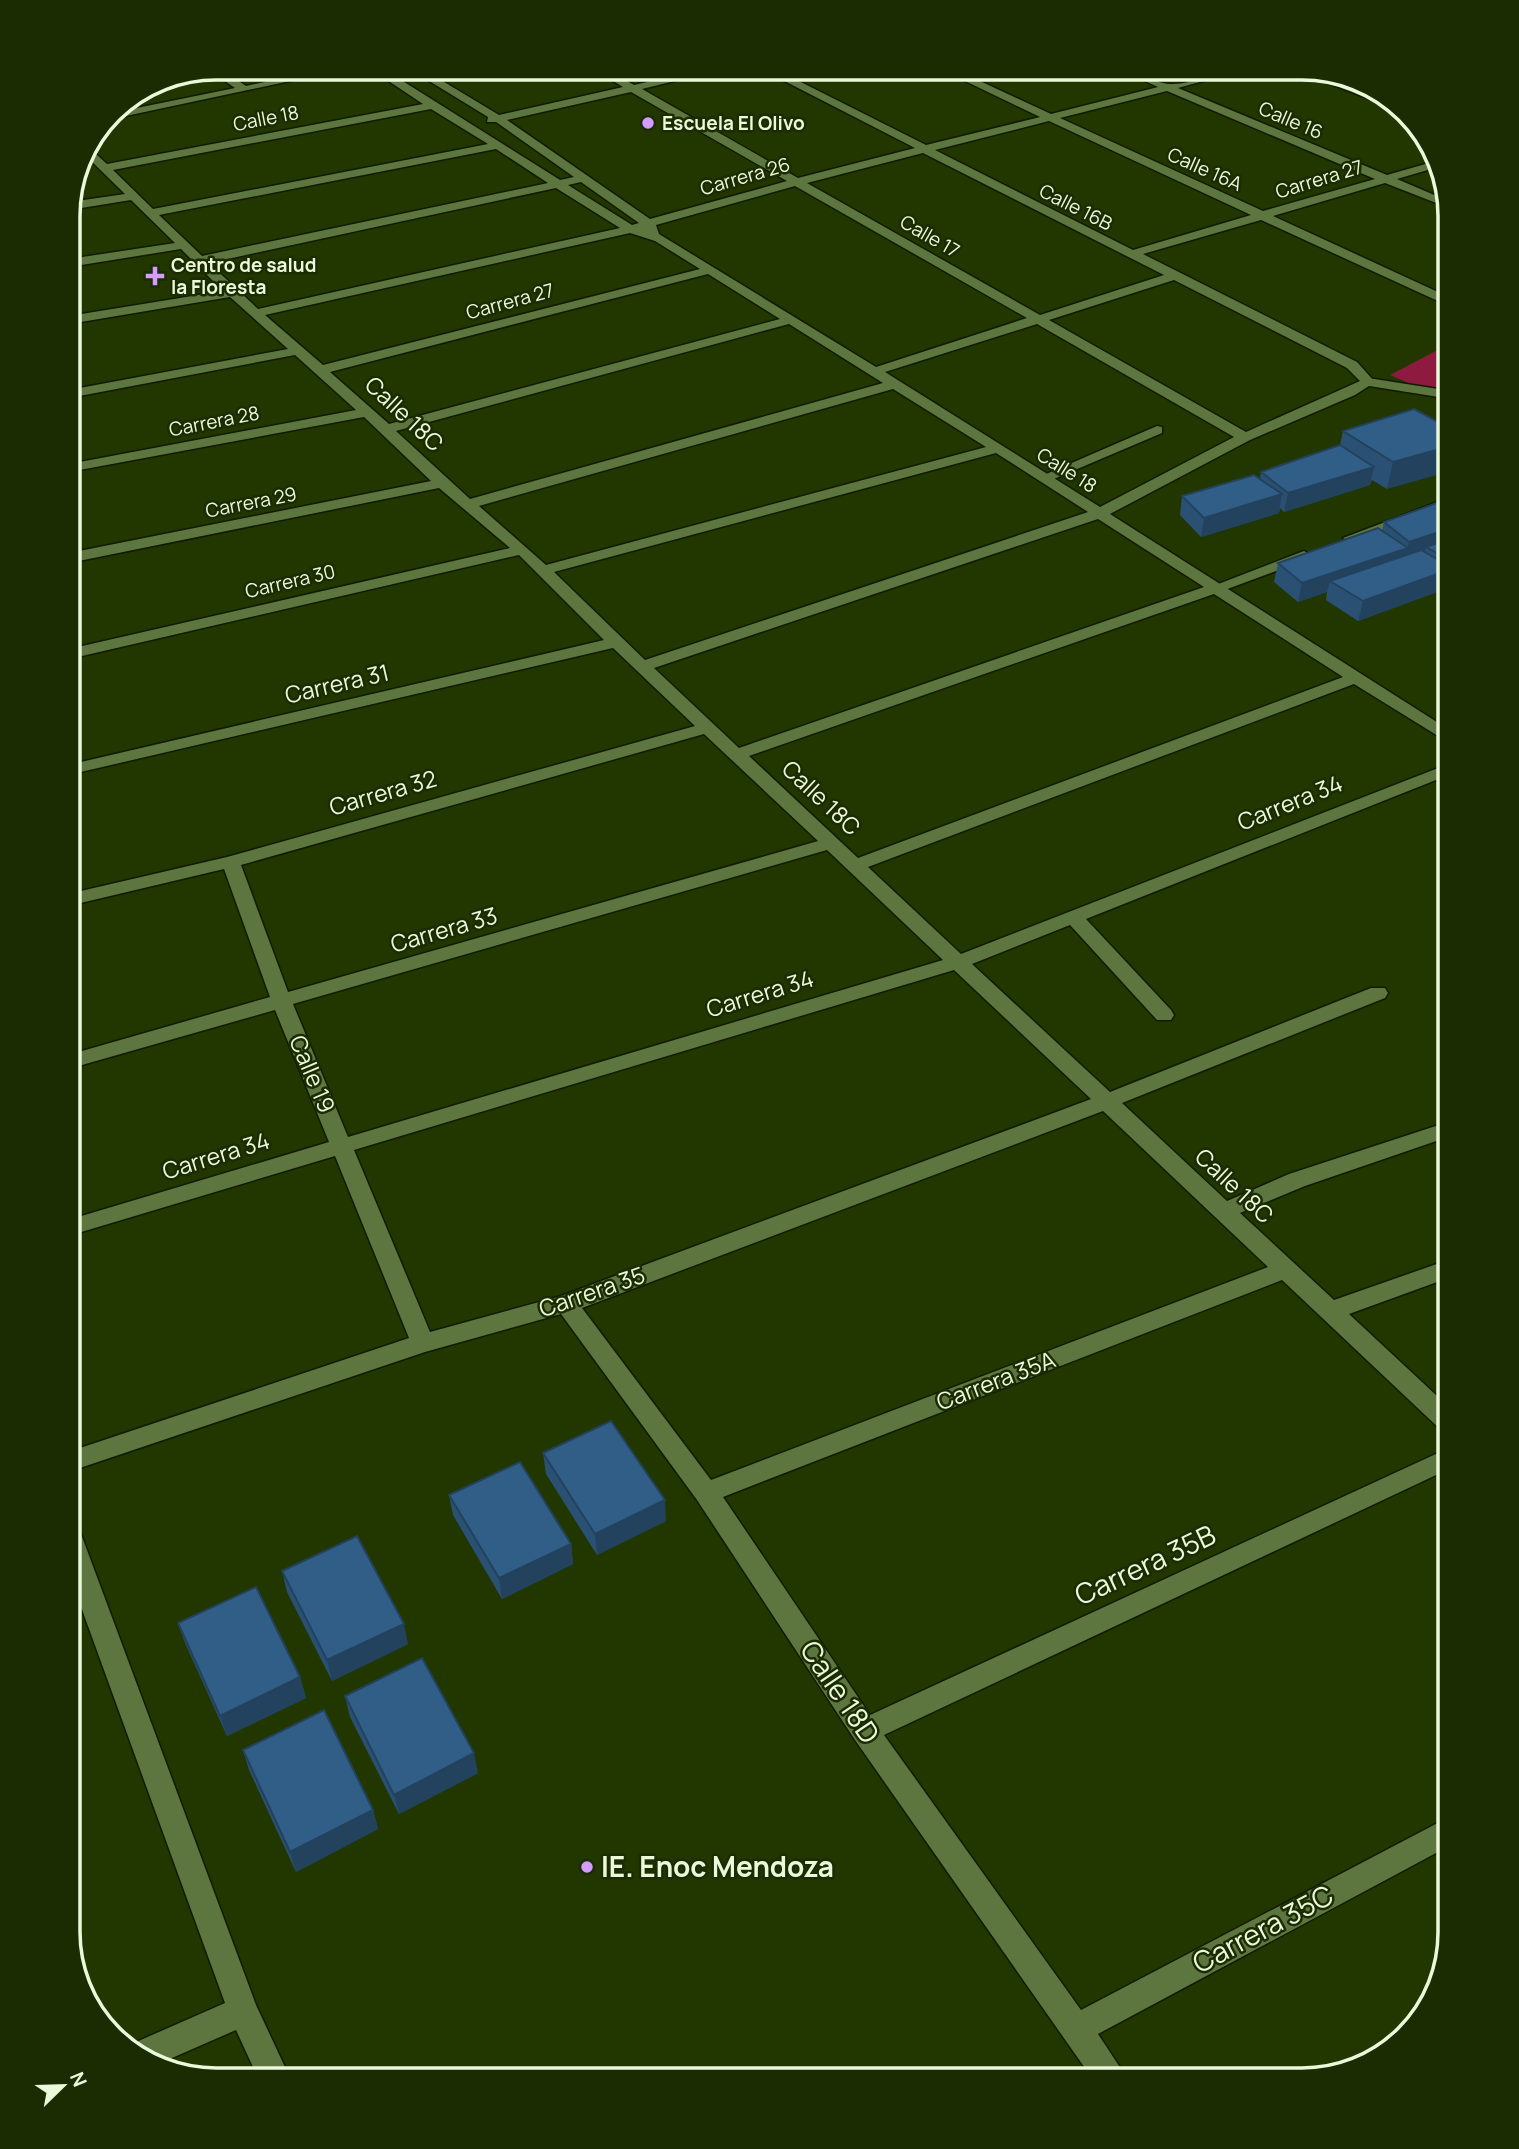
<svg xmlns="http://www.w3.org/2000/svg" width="1519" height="2149" viewBox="0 0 1519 2149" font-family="Manrope,sans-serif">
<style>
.green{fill:#8e1b3f}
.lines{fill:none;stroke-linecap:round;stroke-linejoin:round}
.lane-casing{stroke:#101b01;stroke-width:3}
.street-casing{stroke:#101b01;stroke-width:3}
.lane{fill:#5d753e;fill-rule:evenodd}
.street{fill:#5d753e;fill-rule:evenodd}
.wall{fill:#2a5174}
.shaded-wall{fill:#22425e}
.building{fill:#315e87;stroke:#22425e;stroke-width:2}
.poi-dot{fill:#d29dfd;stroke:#1b2b02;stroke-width:2.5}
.labels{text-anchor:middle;stroke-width:5;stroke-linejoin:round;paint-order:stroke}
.far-street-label{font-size:19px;fill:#ebf9db;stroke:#1b2b02}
.far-poi-label{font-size:19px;font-weight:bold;fill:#ebf9db;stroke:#1b2b02;text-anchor:start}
.street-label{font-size:23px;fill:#ebf9db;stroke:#1b2b02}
.near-street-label{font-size:28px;fill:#ebf9db;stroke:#1b2b02}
.near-poi-label{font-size:28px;font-weight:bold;fill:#ebf9db;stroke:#1b2b02;text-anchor:start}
.rim{fill:none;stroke:#ebf9db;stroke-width:3.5}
</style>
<rect width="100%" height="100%" fill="#223700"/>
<path class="green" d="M 1451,343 L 1451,388 L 1416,386 L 1390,375 Z"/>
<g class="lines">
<g class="lane-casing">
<path id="lane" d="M 1368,378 L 1451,391 L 1451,399 L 1363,385 L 1363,379 Z
M 1157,426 L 1162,427 L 1162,433 L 1049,481 L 1044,482 L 1037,478 Z
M 1451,497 L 1451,506 L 1356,541 L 1351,543 L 1343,538 Z
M 1304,551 L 1312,556 L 1309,559 L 1222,591 L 1210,591 L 1208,588 Z"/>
</g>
<g class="street-casing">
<path id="street" d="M 220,68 L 246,86 L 330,68 L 351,68 L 107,120 L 112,113 L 235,88 L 209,70 Z
M 369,68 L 382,68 L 560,180 L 574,177 L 496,122 L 487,122 L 488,117 L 408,68 L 421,68 L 499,115 L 623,87 L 592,68 L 605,68 L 634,85 L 707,68 L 728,68 L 642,89 L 798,178 L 915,148 L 759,68 L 773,68 L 926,145 L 1040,117 L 938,68 L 952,68 L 1051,114 L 1158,87 L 1116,68 C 1137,68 1152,83 1170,84 C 1192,85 1221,69 1247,69 L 1178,88 L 1387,175 L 1436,161 L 1438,167 L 1397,179 L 1446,200 L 1449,208 L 1385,183 L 1273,216 L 1451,298 L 1451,307 L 1261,220 L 1143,254 L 1357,362 L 1375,382 L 1355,395 L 1250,440 L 1110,514 L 1451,731 L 1451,744 L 1354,684 L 868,867 L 961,954 L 1451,763 L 1451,774 L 1086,919 L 1171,1010 L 1174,1015 L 1171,1020 L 1157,1020 L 1070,925 L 972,964 L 1110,1092 L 1371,988 L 1385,988 L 1388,993 L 1385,998 L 1122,1103 L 1227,1201 L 1289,1174 L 1451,1121 L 1451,1136 L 1305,1186 L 1240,1213 L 1334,1300 L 1451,1259 L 1451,1277 L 1349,1314 L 1451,1409 L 1451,1434 L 1442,1431 L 1282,1280 L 723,1497 L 870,1715 L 1451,1447 L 1451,1468 L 884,1735 L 1081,2010 L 1451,1816 L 1451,1845 L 1098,2034 L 1129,2081 L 1094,2081 L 855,1740 L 697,1500 L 561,1314 L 425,1352 L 68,1472 L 68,1452 L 409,1338 L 335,1156 L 68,1236 L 68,1220 L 329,1142 L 275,1010 L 68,1069 L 68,1055 L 270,997 L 224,869 L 68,906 L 68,894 L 227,857 L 695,726 L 613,648 L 68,775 L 68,765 L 604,640 L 519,555 L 69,659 L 69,649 L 510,548 L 439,488 L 69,563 L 69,553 L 431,481 L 364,417 L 69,472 L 69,464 L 356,410 L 295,355 L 69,398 L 69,390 L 288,349 L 230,297 L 69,324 L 69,316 L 223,291 L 181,249 L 69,267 L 69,259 L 175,243 L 131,200 L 69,210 L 70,202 L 125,194 L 83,153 L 87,146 L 107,164 L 423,104 ZM 1167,91 L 1375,179 L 1263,211 L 1060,118 ZM 631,92 L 787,181 L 650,219 L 507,120 ZM 431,109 L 488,144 L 153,209 L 113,170 ZM 1049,121 L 1251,215 L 1133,250 L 935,150 ZM 496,149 L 548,183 L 202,256 L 159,215 ZM 923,153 L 1164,275 L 1040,315 L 807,183 ZM 581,182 L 639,223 L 632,225 L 568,185 ZM 795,186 L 1027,318 L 876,367 L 659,234 L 656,225 ZM 556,188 L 620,228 L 258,309 L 209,263 ZM 630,233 L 655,241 L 700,269 L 323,365 L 265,315 ZM 708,274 L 780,319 L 389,424 L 330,372 ZM 1174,280 L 1347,368 L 1360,381 L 1246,432 L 1049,320 ZM 789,324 L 883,383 L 470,499 L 396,431 ZM 1037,324 L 1234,437 L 1100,507 L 885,372 ZM 893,389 L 986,447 L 546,565 L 479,506 ZM 996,453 L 1088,512 L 645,660 L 554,572 ZM 1098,519 L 1204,587 L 739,748 L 654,668 ZM 1214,594 L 1343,677 L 858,858 L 749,756 ZM 704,734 L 818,841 L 288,992 L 241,865 ZM 827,850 L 943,960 L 348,1137 L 293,1004 ZM 954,970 L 1091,1099 L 561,1296 L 430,1332 L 354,1150 ZM 1103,1111 L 1268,1267 L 711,1480 L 582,1308 Z
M 1292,69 L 1305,69 L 1390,101 L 1398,110 Z
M 68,1523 L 77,1526 L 81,1534 L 256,2005 L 291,2080 L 259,2080 L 236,2030 L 156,2065 L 142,2061 L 127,2046 L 225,2003 L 68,1571 Z"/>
</g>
<use href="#lane" class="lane"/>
<use href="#street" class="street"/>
</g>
<path class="wall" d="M 1414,409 L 1387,489 L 1372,480 L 1370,485 L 1284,512 L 1280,508 L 1279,513 L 1201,537 L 1180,515 L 1182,496 L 1260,479 L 1261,472 L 1340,445 L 1343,431 Z
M 1451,498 L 1451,582 L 1449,582 L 1448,588 L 1358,621 L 1326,600 L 1327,592 L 1298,602 L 1274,582 L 1278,563 L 1382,531 L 1384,522 Z
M 543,1453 L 666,1521 L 597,1555 L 546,1474 Z
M 449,1495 L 571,1544 L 573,1564 L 502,1599 L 453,1515 Z
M 282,1571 L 408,1644 L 332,1681 L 287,1592 Z
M 178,1623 L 300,1677 L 306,1698 L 227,1736 L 185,1643 Z
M 345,1696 L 478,1773 L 399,1814 L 350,1717 Z
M 243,1750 L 373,1810 L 378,1829 L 296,1872 L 249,1770 Z"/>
<path class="shaded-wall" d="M 1451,446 L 1451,471 L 1387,489 L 1393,462 Z
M 1374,467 L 1370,485 L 1284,512 L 1288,493 Z
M 1282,494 L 1279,513 L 1201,537 L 1204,518 Z
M 1451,528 L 1451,545 L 1426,547 L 1424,554 L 1405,561 L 1409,542 Z
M 1408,548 L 1403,567 L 1330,581 L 1327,592 L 1298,602 L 1302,583 Z
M 1451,569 L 1451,576 L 1448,588 L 1358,621 L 1363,601 Z
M 665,1500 L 666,1521 L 597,1555 L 595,1534 Z
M 571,1544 L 573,1564 L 502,1599 L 499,1578 Z
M 404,1624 L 408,1644 L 332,1681 L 327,1660 Z
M 300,1677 L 306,1698 L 227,1736 L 220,1716 Z
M 474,1753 L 478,1773 L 399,1814 L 394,1795 Z
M 373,1810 L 378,1829 L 296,1872 L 290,1852 Z"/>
<path class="building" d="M 1414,409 L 1451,429 L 1451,446 L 1393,462 L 1343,431 Z
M 1340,445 L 1374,467 L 1288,493 L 1261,472 Z
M 1254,475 L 1282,494 L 1204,518 L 1182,496 Z
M 1451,498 L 1451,528 L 1409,542 L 1384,522 Z
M 1378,528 L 1408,548 L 1302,583 L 1278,563 Z
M 1451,538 L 1451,561 L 1426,547 Z
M 1421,550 L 1451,567 L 1451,569 L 1363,601 L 1330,581 Z
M 611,1421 L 665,1500 L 595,1534 L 543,1453 Z
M 520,1462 L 571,1544 L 499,1578 L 449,1495 Z
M 357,1536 L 404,1624 L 327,1660 L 282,1571 Z
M 256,1587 L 300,1677 L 220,1716 L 178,1623 Z
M 422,1658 L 474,1753 L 394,1795 L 345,1696 Z
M 324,1710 L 373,1810 L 290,1852 L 243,1750 Z"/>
<g class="poi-dot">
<circle cx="648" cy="123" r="7"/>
<path d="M151.5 265.5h7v7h7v7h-7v7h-7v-7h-7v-7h7z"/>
<circle cx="587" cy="1867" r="7"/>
</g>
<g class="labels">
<g class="far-street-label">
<text transform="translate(266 118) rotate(-11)" y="7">Calle 18</text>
<text transform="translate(1291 120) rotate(23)" y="7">Calle 16</text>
<text transform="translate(1205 169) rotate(24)" y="7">Calle 16A</text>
<text transform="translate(745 176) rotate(-16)" y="7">Carrera 26</text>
<text transform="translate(1319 179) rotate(-17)" y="7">Carrera 27</text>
<text transform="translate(1076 207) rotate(27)" y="7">Calle 16B</text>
<text transform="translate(930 236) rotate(30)" y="7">Calle 17</text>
<text transform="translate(510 301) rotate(-15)" y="7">Carrera 27</text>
<text transform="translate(214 421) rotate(-11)" y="7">Carrera 28</text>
<text transform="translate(1067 470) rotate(32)" y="7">Calle 18</text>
<text transform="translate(251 502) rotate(-11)" y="7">Carrera 29</text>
<text transform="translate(290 581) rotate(-13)" y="7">Carrera 30</text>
</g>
<g class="far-poi-label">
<text x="662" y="130">Escuela El Olivo</text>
<text x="171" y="272">Centro de salud<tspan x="171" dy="22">la Floresta</tspan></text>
</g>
<g class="street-label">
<text transform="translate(404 414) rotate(43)" y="8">Calle 18C</text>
<text transform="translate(337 684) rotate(-13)" y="8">Carrera 31</text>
<text transform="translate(383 793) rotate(-16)" y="8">Carrera 32</text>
<text transform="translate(821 798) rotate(43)" y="8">Calle 18C</text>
<text transform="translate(1290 803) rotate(-22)" y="8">Carrera 34</text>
<text transform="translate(444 930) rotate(-16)" y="8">Carrera 33</text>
<text transform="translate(760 994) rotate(-17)" y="8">Carrera 34</text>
<text transform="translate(312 1074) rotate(67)" y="8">Calle 19</text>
<text transform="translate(216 1156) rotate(-17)" y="8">Carrera 34</text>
<text transform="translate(1234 1186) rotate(43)" y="8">Calle 18C</text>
<text transform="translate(592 1292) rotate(-19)" y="8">Carrera 35</text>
<text transform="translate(996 1381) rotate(-21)" y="8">Carrera 35A</text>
</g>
<g class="near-street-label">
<text transform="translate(1145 1565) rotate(-25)" y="10">Carrera 35B</text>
<text transform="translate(840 1692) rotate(56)" y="10">Calle 18D</text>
<text transform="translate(1263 1929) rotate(-28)" y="10">Carrera 35C</text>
</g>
<g class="near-poi-label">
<text x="601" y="1877">IE. Enoc Mendoza</text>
</g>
</g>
<path d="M0 0H1519V2149H0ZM216 80H1302A136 136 0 0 1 1438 216V1932A136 136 0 0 1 1302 2068H216A136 136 0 0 1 80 1932V216A136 136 0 0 1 216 80Z" fill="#1b2b02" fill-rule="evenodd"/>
<path class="rim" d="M216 80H1302A136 136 0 0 1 1438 216V1932A136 136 0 0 1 1302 2068H216A136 136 0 0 1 80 1932V216A136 136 0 0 1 216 80Z"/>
<g transform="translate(63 2086) rotate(67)" stroke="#1b2b02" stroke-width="5" paint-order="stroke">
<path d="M0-5L12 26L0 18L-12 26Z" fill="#ebf9db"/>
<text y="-10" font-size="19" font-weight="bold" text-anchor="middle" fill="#ebf9db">N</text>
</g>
</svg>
